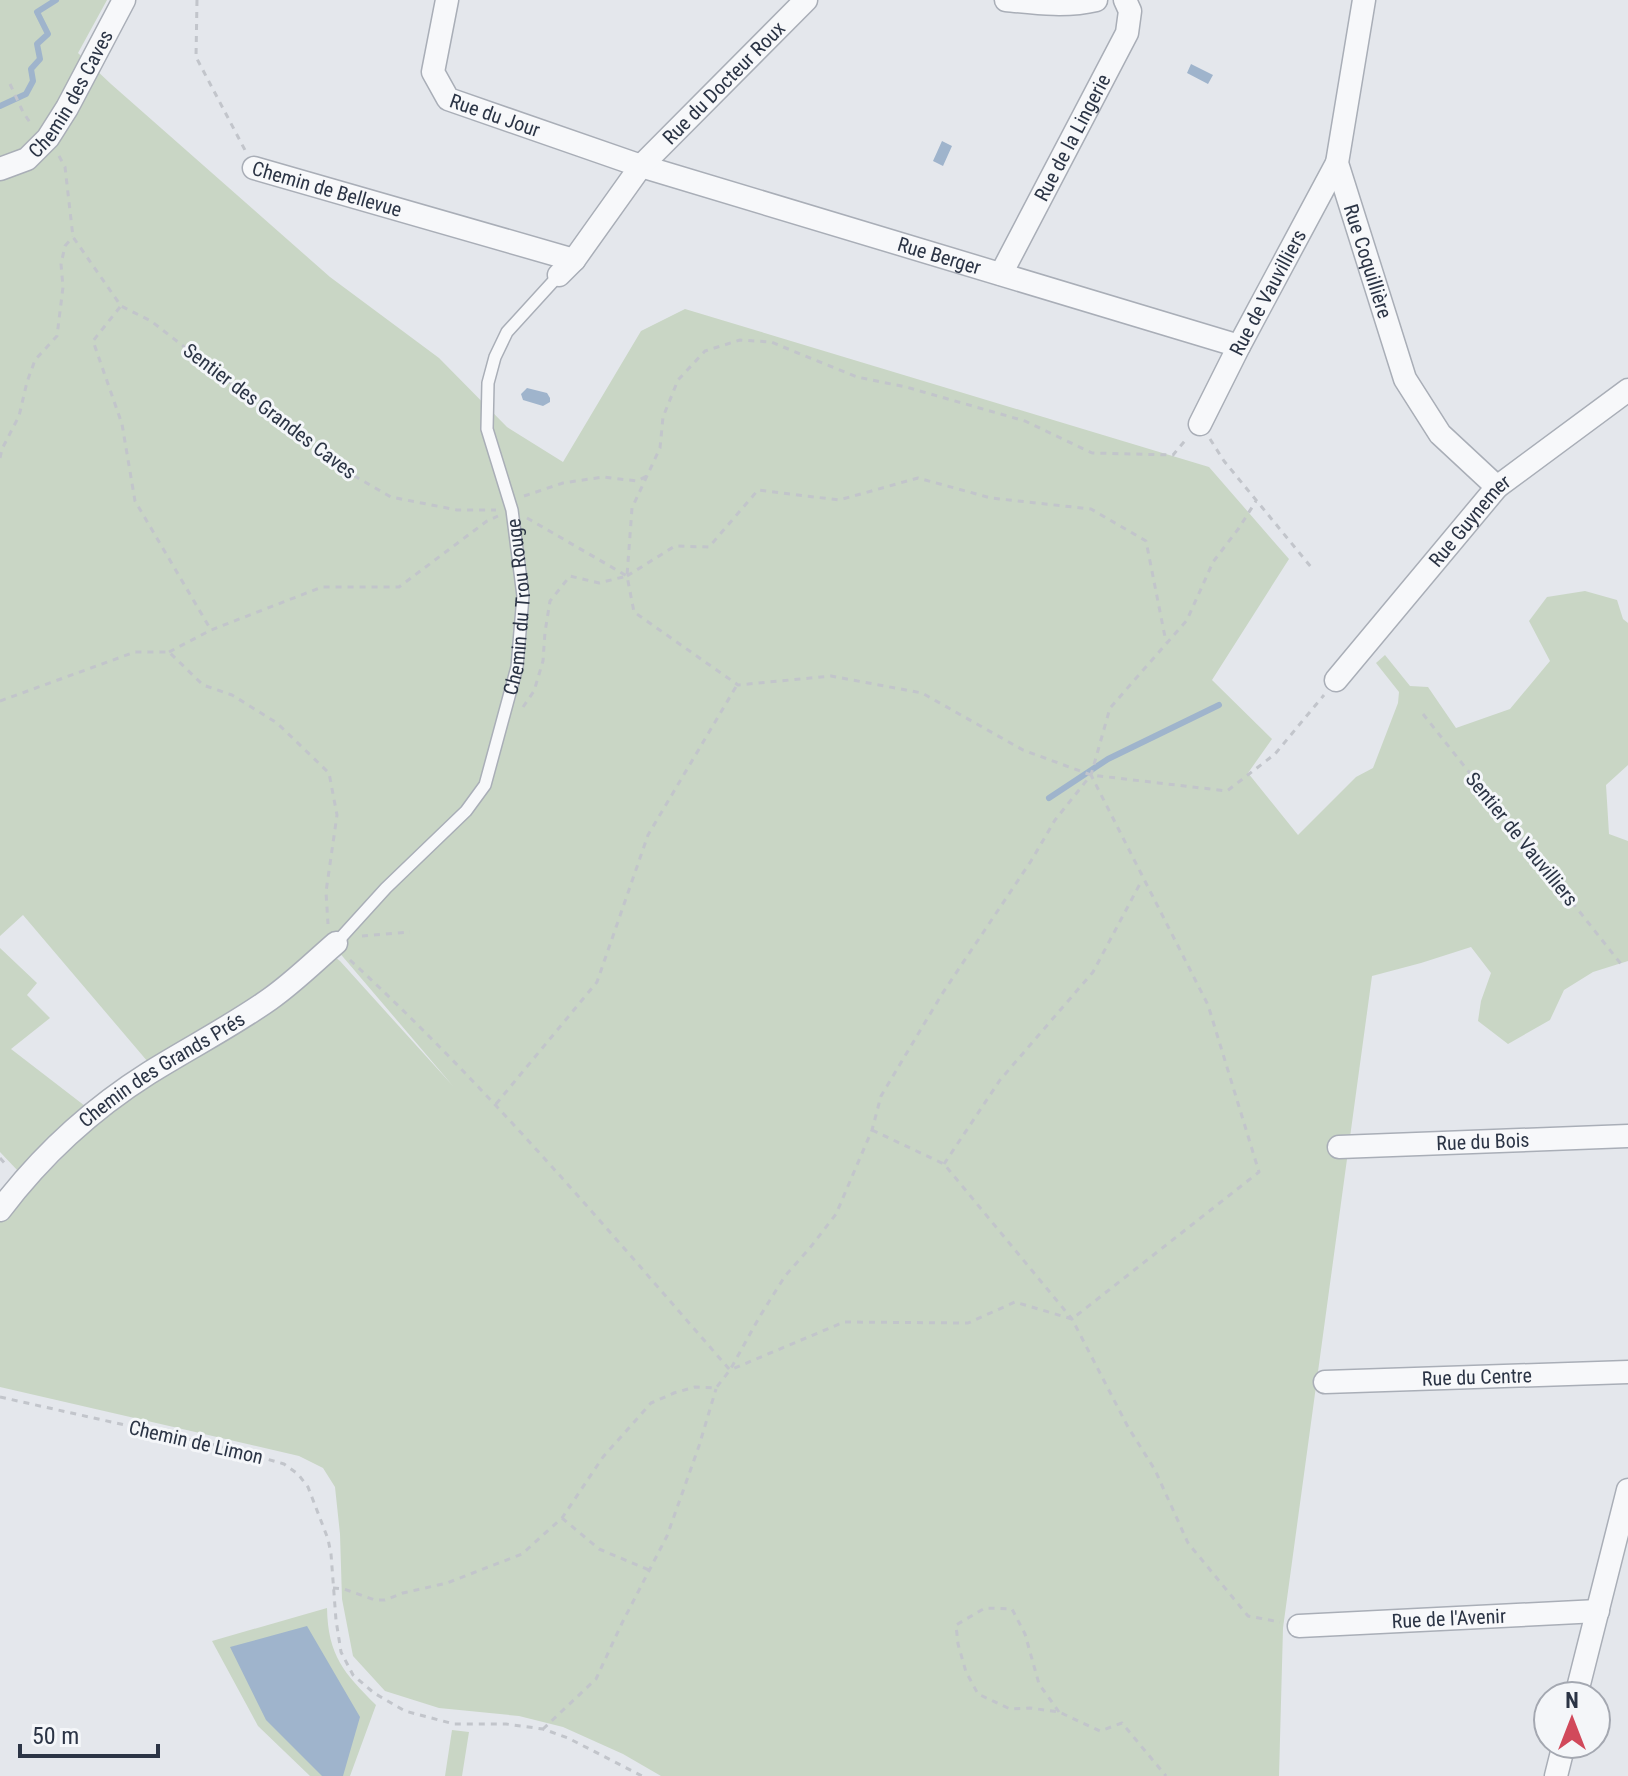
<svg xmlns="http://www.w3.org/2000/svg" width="1628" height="1776" viewBox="0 0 1628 1776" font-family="'Roboto Condensed',sans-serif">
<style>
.green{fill:#c9d6c5}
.water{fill:#9fb4cc}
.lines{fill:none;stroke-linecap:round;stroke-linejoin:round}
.stream{stroke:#9fb4cc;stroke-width:6}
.lane-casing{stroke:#a9aeb7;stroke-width:14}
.street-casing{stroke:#a9aeb7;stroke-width:25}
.path{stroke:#c2c5cb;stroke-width:3;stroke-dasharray:6 6;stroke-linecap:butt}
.lane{stroke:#f7f8fa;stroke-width:11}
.street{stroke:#f7f8fa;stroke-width:22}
.labels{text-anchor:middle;stroke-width:6;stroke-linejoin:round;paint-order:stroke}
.street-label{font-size:20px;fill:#2b3445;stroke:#f4f6f9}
</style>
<rect width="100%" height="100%" fill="#e4e7ec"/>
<path class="green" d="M 0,0 L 107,0 L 78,53 L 111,84 L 330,277 L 439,358 L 507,427 L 563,462 L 641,331 L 685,309 L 1209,467 L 1289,559 L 1212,680 L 1272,739 L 1248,773 L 1298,835 L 1356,777 L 1373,768 L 1398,703 L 1399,692 L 1376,663 L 1385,655 L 1410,686 L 1428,687 L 1456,728 L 1510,709 L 1550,661 L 1529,621 L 1547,597 L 1585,591 L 1617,600 L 1623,619 L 1628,623 L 1628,765 L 1606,785 L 1609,834 L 1628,841 L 1628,961 L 1593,972 L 1564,990 L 1550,1020 L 1508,1044 L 1478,1021 L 1481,1001 L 1491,973 L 1471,947 L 1421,963 L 1372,976 L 1283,1628 L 1279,1776 L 661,1776 L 623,1754 L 563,1727 L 519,1716 L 439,1708 L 385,1691 L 353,1656 L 342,1599 L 340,1534 L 335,1487 L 323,1468 L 299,1456 L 0,1387 L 0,1221 L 123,1096 L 331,954 L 340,961 L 453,1086 L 332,944 L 266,994 L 148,1062 L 23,915 L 0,936 Z
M 0,948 L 37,983 L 27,995 L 50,1018 L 11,1049 L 85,1106 L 18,1171 L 0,1152 Z
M 327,1608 C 328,1656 344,1673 376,1705 L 350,1776 L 310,1776 L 258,1726 L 212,1641 Z
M 452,1730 L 469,1732 L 462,1776 L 445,1776 Z"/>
<path class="water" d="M 1191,64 L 1213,75 L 1208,84 L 1187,73 Z
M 942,141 L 952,146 L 943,166 L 933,161 Z
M 527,388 L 547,393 L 550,398 L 550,402 L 543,406 L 523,400 L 521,394 Z
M 307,1626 L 360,1717 L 343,1776 L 322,1776 L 266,1720 L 230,1647 Z"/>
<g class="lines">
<path class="stream" d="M 0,106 L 26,94 L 33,81 L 31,69 L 40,59 L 37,44 L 48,34 L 37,12 L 56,0
M 1049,798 L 1108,759 L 1219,705"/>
<g class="lane-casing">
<g id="lane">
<path id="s1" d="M 336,943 L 386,888 L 466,811 L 485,785 L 517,667 L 523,596 L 512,510 L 487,429 L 488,383 L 495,357 L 507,332 L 559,275"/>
</g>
</g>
<g class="street-casing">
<g id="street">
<path id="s2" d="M 447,0 L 433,72 L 448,99 L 641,166 L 1239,346"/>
<path d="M 1006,0 C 1035,3 1067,7 1096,0"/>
<path id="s3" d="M 1364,0 L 1337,163 L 1405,379 L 1440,434 L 1497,487"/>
<path id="s4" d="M 254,168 L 574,260"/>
<path id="s5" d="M 0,169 L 27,159 L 48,138 L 67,108 L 124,0"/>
<path id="s6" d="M 1001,274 L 1127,33 L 1130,11 L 1125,0"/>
<path id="s7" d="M 559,275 L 574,260 L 641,166 L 806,0"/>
<path id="s8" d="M 1200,424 L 1239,346 L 1337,163"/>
<path id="s9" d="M 1336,680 L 1497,487 L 1628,390"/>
<path id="s10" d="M 1339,1147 L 1628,1136"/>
<path id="s11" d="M 0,1210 C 41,1156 92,1109 149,1073 C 189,1048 232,1026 270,999 C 294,982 314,962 336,943"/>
<path id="s12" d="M 1325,1382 L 1628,1372"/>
<path id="s13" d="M 1299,1626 L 1598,1611"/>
<path d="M 1576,1696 L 1628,1490"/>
<path d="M 1556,1776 L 1564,1744"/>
</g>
</g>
<path class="path" d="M 197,0 L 196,57 L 246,152
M 10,84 L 23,112 L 31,124
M 59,156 L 65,167 L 73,237 L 121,306 L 151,321 L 339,467 L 391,497 L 457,510 L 496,510
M 120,307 L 93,341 L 122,424 L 135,501 L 211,630
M 1210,439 L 1224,461 L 1311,567
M 0,458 L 2,449 L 19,416 L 27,382 L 35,360 L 57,336 L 63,287 L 61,264 L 65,246 L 73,237
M 524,496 L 563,483 L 603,477 L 637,481 L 649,475
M 527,518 L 627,576 L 634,612 L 738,685 L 831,676 L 922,693 L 1023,750 L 1091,775 L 1227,791 L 1275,754 L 1324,695
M 627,576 L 675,546 L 709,547 L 758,490 L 839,500 L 918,478 L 991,498 L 1091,509 L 1146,541 L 1166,642
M 169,652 L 211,630 L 322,587 L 399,587 L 487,521 L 498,516
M 0,701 L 135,652 L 169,652 L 203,685 L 232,695 L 277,723 L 329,773 L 337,815 L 326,892 L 328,924
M 523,707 L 534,691 L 543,661 L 545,632 L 550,601 L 570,576 L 599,583 L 627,576 L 632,508 L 660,448 L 663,417 L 678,380 L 705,351 L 740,340 L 771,342 L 857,377 L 906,387 L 1025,421 L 1092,453 L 1173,455 L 1188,437
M 1423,714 L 1621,964
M 362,936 L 410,932
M 350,960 C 488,1087 607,1229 730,1370 L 844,1322 L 968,1323 L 1015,1302 L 1072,1319 L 1259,1172 L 1208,1005 L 1091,775
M 496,1104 L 597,982 L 648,835 L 737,685
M 872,1130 L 944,1164 L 1072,1319 L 1128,1427 L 1155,1470 L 1188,1543 L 1248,1616 L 1280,1622
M 0,1158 L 8,1167
M 944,1164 L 1000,1080 L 1093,972 L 1142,880
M 0,1397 L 232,1449 L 284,1464 L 298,1474 L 308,1487 L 328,1539 L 331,1554 L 336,1620 L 341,1652 L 353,1675 L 374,1693 L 405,1711 L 454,1724 L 506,1724 L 543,1729 L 568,1738 L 642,1776
M 562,1518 L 599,1549 L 649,1570
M 333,1588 L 344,1589 L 375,1600 L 385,1600 L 403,1593 L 447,1583 L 522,1554 L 562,1518 L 603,1457 L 651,1403 L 674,1393 L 695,1387 L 716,1388 L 730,1370 L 760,1316 L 785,1276 L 809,1249 L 836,1214 L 872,1130 L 881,1096 L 942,994 L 1031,861 L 1055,820 L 1091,775 L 1110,708 L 1187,620 L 1213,562 L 1239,528 L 1256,501
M 1059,1712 L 1039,1684 L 1025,1634 L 1012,1609 L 985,1608 L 956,1625 L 958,1644 L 966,1672 L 978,1694 L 1010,1709 L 1030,1708 L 1059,1712 L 1100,1731 L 1122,1723 L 1166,1776
M 543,1729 L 596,1679 L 622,1623 L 667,1536 L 699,1446 L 716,1389"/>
<use href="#lane" class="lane"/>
<use href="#street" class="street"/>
</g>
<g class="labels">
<g class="street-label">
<text dy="7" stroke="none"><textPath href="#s7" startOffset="254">Rue du Docteur Roux</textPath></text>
<text dy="7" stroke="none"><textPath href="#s5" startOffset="108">Chemin des Caves</textPath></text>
<text dy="7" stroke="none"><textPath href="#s2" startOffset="154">Rue du Jour</textPath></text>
<text dy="7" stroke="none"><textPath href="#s6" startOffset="154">Rue de la Lingerie</textPath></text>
<text dy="7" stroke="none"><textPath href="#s4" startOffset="76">Chemin de Bellevue</textPath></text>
<text dy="7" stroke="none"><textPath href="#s2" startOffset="620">Rue Berger</textPath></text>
<text dy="7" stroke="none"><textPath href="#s3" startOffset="268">Rue Coquillière</textPath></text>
<text dy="7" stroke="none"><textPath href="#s8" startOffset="148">Rue de Vauvilliers</textPath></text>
<text transform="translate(270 411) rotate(37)" y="7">Sentier des Grandes Caves</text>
<text dy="7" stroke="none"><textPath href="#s9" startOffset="208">Rue Guynemer</textPath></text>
<text dy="7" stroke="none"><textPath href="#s1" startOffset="400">Chemin du Trou Rouge</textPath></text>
<text transform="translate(1522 839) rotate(51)" y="7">Sentier de Vauvilliers</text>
<text dy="7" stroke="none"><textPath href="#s11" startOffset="216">Chemin des Grands Prés</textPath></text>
<text dy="7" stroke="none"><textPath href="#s10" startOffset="144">Rue du Bois</textPath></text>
<text dy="7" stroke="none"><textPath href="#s12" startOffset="152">Rue du Centre</textPath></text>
<text transform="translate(196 1442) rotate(13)" y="7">Chemin de Limon</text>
<text dy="7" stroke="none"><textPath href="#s13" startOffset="150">Rue de l'Avenir</textPath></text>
</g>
</g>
<g transform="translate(1572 1720)"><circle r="38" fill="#f4f6f9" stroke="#a4a8b1" stroke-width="2"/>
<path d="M0-6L14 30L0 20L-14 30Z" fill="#d1495b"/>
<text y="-12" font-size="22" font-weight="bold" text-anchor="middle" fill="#2b3445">N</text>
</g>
<path d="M20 1744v12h138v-12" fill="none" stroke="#2b3445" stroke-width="4"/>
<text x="32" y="1744" font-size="24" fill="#2b3445" stroke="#f4f6f9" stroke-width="6" paint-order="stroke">50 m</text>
</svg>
